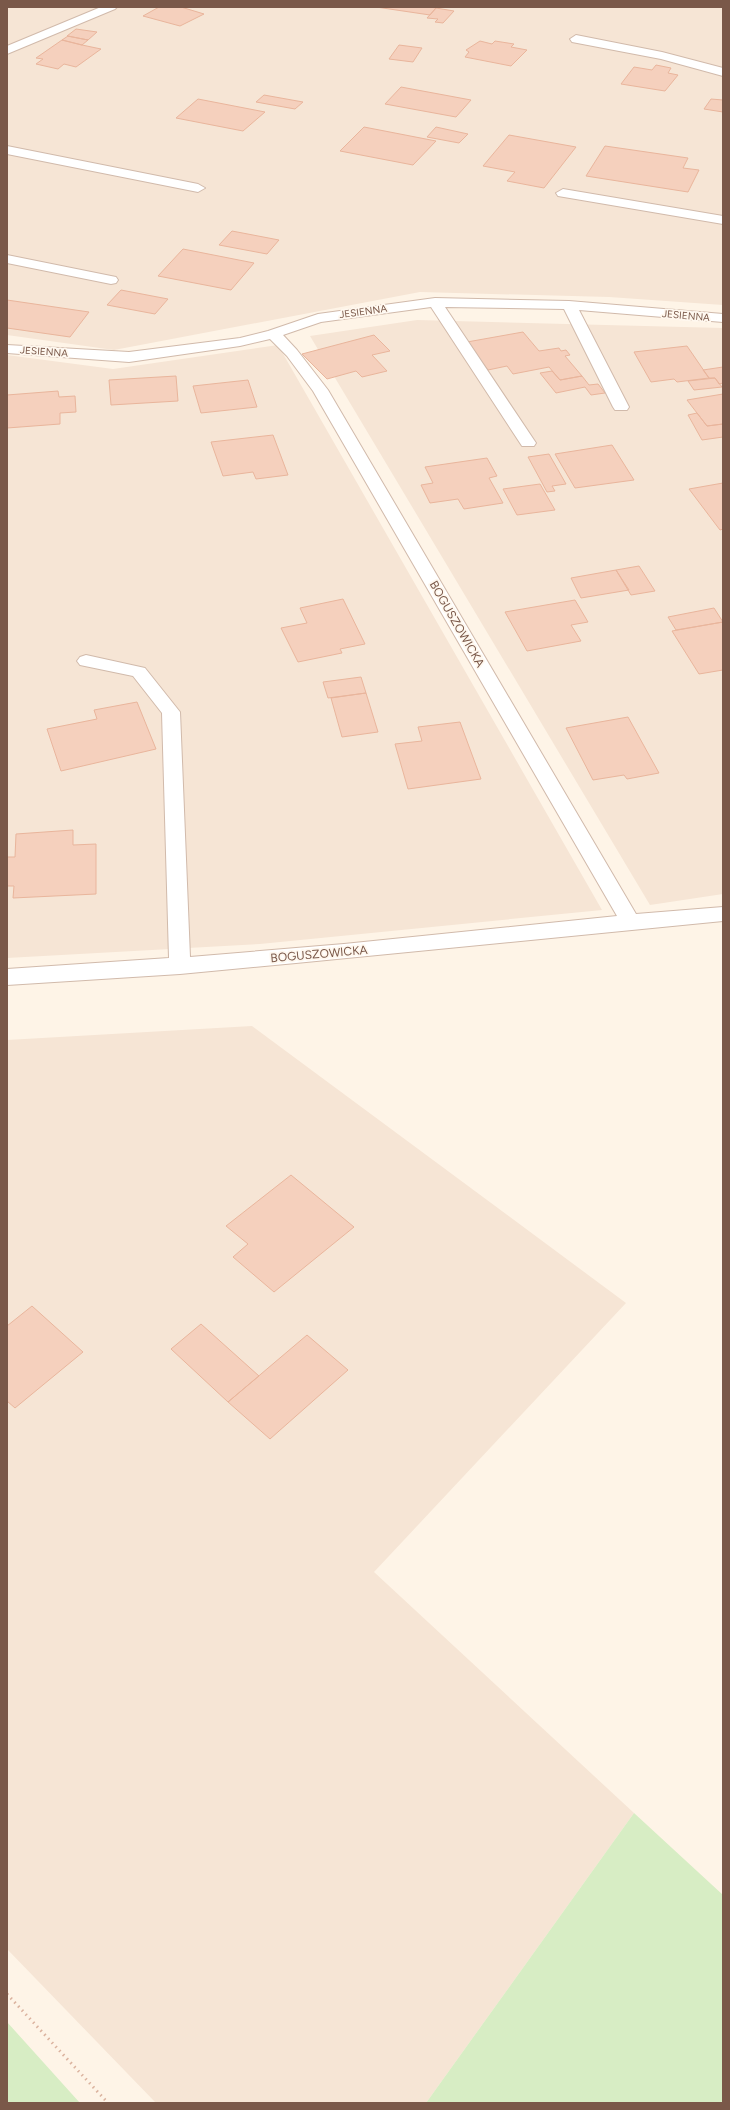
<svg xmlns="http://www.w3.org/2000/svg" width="730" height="2110" viewBox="0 0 730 2110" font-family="Figtree,sans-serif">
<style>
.residential{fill:#f6e5d5}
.green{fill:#d7edc4}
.building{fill:#f5d0bd;stroke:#e9b59c}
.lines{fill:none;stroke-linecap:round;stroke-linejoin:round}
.minor-casing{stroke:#d1baab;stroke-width:2}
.path{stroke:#dbb39f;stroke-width:3;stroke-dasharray:1.5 4;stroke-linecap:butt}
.minor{fill:#fff;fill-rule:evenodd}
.labels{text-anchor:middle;stroke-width:3.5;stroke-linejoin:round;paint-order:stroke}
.far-street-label{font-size:10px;fill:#7a5849;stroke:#fff8ef}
.street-label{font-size:12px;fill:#7a5849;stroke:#fff8ef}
</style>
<rect width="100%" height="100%" fill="#fef4e7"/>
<path class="residential" d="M 7,7 L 723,7 L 723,305 L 609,297 L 420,292 L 114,350 L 7,335 Z
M 417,320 L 723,328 L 723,894 L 650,905 L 310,336 Z
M 278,345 L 602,910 L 260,944 L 7,958 L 7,355 L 113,369 Z
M 252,1026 L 626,1303 L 374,1572 L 634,1813 L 426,2103 L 156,2103 L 7,1949 L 7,1040 Z"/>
<path class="green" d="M 634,1813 L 723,1895 L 723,2103 L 426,2103 Z
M 7,2022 L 80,2103 L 7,2103 Z"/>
<path class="building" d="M 159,7 L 181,7 L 204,14 L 180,26 L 143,16 Z
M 376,7 L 430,7 L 436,8 L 430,15 Z
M 436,8 L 454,11 L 443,23 L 435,22 L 438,19 L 427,18 Z
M 76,29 L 97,32 L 88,40 L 67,36 Z
M 68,36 L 88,40 L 82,45 L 62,40 Z
M 62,40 L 82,45 L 101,49 L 76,67 L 64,64 L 58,69 L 36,64 L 43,59 L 36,58 Z
M 480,41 L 492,44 L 495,41 L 514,44 L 511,47 L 527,50 L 511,66 L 465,57 L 469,52 L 466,50 Z
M 399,45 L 422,48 L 413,62 L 389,59 Z
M 656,65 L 671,68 L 668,73 L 678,75 L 665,91 L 621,84 L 634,67 L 652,70 Z
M 401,87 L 471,100 L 456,117 L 385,104 Z
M 264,95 L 303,102 L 295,109 L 256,102 Z
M 198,99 L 265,112 L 243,131 L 176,118 Z
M 711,99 L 723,100 L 723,112 L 704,109 Z
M 364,127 L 436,141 L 413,165 L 340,151 Z
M 436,127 L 468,134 L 459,143 L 427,137 Z
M 509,135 L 576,147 L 544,188 L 507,181 L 515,172 L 483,166 Z
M 605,146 L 688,158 L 683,168 L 699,170 L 688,192 L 586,176 Z
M 232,231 L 279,240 L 267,254 L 219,245 Z
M 183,249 L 254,263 L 231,290 L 158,276 Z
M 121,290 L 168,299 L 155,314 L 107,305 Z
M 7,300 L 89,312 L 70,337 L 7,328 Z
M 523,332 L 539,351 L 559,348 L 561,351 L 566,350 L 570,355 L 565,356 L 582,376 L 560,380 L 549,367 L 513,374 L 507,366 L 488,370 L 467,342 Z
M 374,335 L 390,351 L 372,355 L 387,371 L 362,377 L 356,371 L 327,379 L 302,354 Z
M 687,346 L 709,378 L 677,382 L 674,379 L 651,382 L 634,352 Z
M 723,367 L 723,383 L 719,384 L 715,378 L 709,378 L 703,370 Z
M 552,371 L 560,380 L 582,376 L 589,385 L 598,384 L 605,393 L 591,395 L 585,387 L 556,393 L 540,373 Z
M 176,376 L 178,401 L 111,405 L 109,380 Z
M 715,378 L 722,387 L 694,390 L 688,381 Z
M 248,380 L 257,407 L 201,413 L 193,386 Z
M 58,391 L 59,397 L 75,396 L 76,412 L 60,413 L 60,424 L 7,428 L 7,395 Z
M 723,394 L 723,424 L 707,426 L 687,400 Z
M 697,413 L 707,426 L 723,424 L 723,437 L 702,440 L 688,415 Z
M 273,435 L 288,475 L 256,479 L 253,472 L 223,476 L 211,442 Z
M 612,445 L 634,480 L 575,488 L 555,454 Z
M 549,454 L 566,484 L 552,486 L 555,491 L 547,492 L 528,457 Z
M 487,458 L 497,476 L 489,478 L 503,503 L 464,509 L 458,499 L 430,503 L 421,485 L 433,483 L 425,467 Z
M 723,483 L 723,529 L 720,530 L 689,489 Z
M 540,484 L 555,510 L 517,515 L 503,489 Z
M 639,566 L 655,591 L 631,595 L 616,570 Z
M 616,570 L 629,590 L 581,598 L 571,578 Z
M 343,599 L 365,644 L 340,649 L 342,653 L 298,662 L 281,628 L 307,623 L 300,608 Z
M 575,600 L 588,622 L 571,625 L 581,641 L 527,651 L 505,612 Z
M 714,608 L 723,622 L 676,630 L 668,617 Z
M 723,622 L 723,670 L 699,674 L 672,631 Z
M 361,677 L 366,693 L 328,698 L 323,682 Z
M 366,693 L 378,732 L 342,737 L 331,698 Z
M 137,702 L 156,749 L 61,771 L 47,729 L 97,719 L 94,710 Z
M 628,717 L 659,773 L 627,779 L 624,775 L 593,780 L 566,728 Z
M 460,722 L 481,779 L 408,789 L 395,744 L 422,741 L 418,727 Z
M 73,830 L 73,845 L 96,844 L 96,894 L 13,898 L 14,886 L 7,886 L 7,857 L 15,857 L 16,834 Z
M 291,1175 L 354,1227 L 274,1292 L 233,1257 L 248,1244 L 226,1226 Z
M 32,1306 L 83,1352 L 15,1408 L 7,1401 L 7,1326 Z
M 201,1324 L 259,1376 L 228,1402 L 171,1349 Z
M 307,1335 L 348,1370 L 270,1439 L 228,1402 Z"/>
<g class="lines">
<g class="minor-casing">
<path id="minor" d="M 101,7 L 117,7 L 115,9 L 7,54 L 7,46 Z
M 576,35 L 662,52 L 723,68 L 723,76 L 661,59 L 572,42 L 570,39 Z
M 7,146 L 198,184 L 205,188 L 198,192 L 7,154 Z
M 563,189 L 723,216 L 723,224 L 558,196 L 556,193 Z
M 7,255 L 111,276 L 116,277 L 118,280 L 116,283 L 111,284 L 7,263 Z
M 435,298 L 569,301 L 723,314 L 723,322 L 579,310 L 629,407 L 627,410 L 615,410 L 613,407 L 564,309 L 445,307 L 536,443 L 534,446 L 522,446 L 520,443 L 431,307 L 321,322 L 283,335 L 297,350 L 328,390 L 636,914 L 723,907 L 723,921 L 296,963 L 180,974 L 7,985 L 7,969 L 169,958 L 162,713 L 133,676 L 80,665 L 77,661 L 80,657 L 86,655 L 145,668 L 180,712 L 190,957 L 344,944 L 617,916 L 313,391 L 287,356 L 270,339 L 240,346 L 129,362 L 7,353 L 7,345 L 129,352 L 240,338 L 268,331 L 318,314 Z"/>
</g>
<path class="path" d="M 7,1994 L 108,2103"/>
<use href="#minor" class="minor"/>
</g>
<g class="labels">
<g class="far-street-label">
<text transform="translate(363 311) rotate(-8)" y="4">JESIENNA</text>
<text transform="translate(686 315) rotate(5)" y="4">JESIENNA</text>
<text transform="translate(44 351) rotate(4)" y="4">JESIENNA</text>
</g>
<g class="street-label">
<text transform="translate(457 624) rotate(60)" y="4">BOGUSZOWICKA</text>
<text transform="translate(319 954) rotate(-5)" y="4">BOGUSZOWICKA</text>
</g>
</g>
<rect width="730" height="2110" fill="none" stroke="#7a5849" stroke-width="16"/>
</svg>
